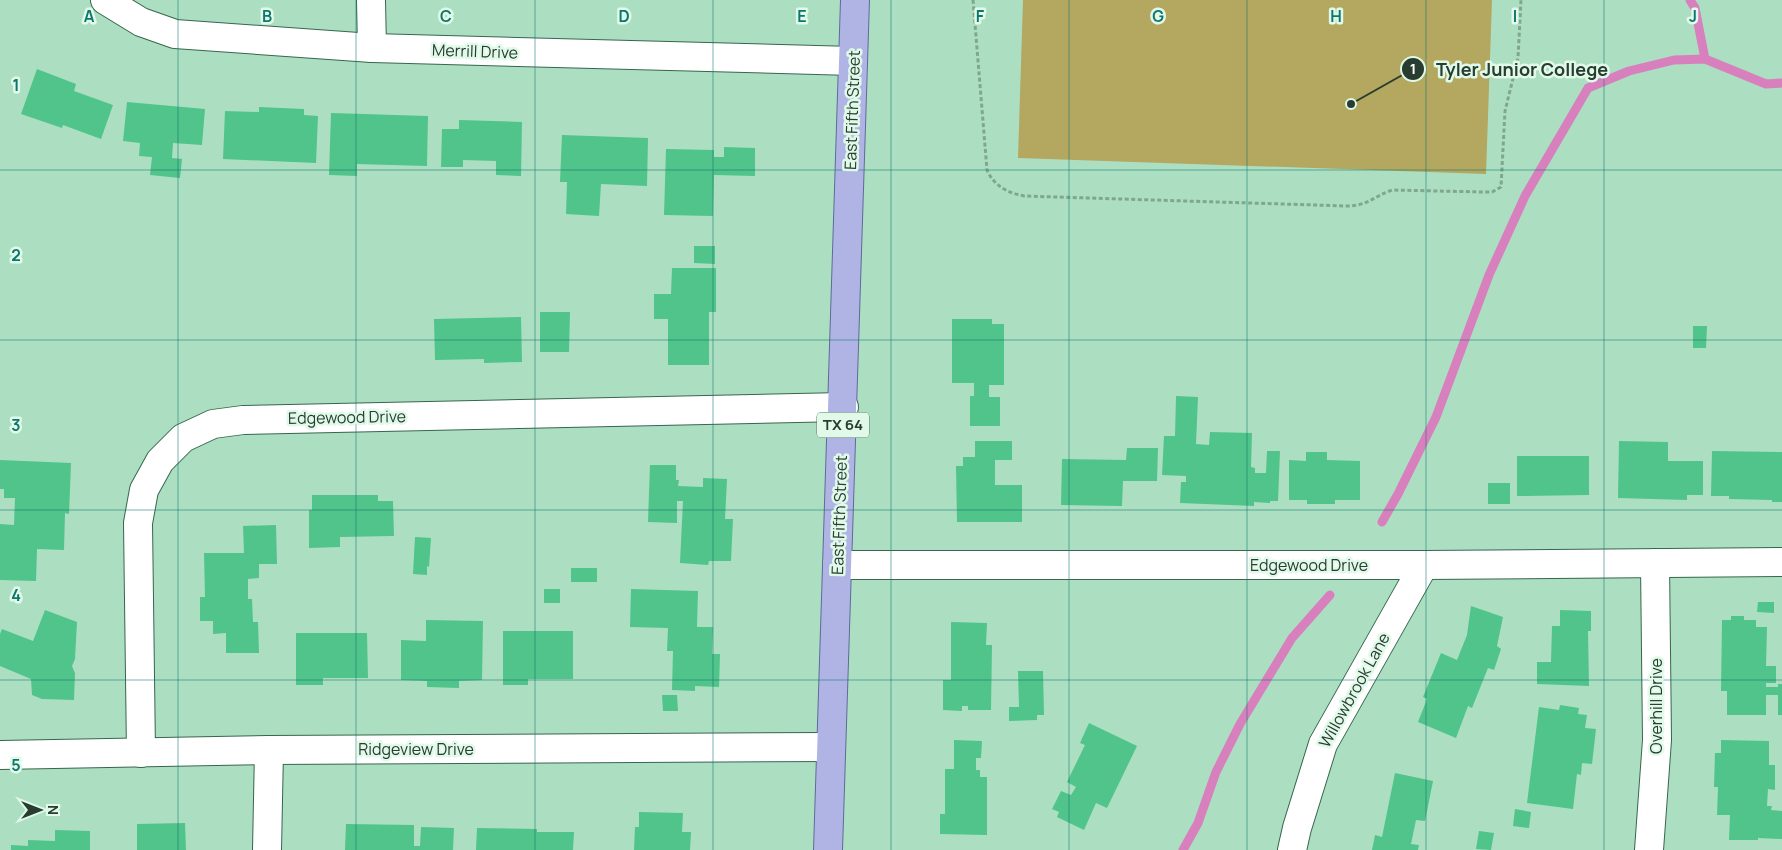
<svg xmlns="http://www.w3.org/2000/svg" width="1782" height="850" font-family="Manrope,sans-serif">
	<rect width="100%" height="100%" fill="#acdfc1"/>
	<polygon fill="#b4a760" points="1023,0 1492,0 1486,174 1018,158"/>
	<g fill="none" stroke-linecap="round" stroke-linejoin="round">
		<g stroke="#d87fbe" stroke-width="9">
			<polyline points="1690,0 1695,8 1705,59"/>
			<polyline points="1382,522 1398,494 1436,417 1489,275 1525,196 1588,88 1629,71 1674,60 1705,59 1766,84 1782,83"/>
			<polyline points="1183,850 1198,823 1216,772 1240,724 1292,638 1330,595"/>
		</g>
	</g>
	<g fill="#50c48a">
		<polygon points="37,69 76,84 74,91 113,105 101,139 63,125 62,128 21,114"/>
		<polygon points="127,102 205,109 202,145 173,143 172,158 182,159 180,178 150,175 152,157 139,156 140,143 123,141"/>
		<polygon points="259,107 304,109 304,115 318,116 316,163 223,159 225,111 259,112"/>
		<polygon points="331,113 428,116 427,166 357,164 357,176 329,175"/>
		<polygon points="459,120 522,122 521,176 496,175 496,161 463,160 463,167 441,167 442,129 459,129"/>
		<polygon points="562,135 648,138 647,186 601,184 599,216 566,214 567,182 560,182"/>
		<polygon points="724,147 755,148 755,176 714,175 713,216 664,215 666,149 714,150 714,157 724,157"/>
		<polygon points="694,246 715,246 715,264 694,263"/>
		<polygon points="672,268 716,268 716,312 709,312 709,365 668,365 668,319 654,319 654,294 671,294"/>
		<polygon points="540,312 570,312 569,352 540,352"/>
		<polygon points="521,317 522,362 484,363 484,359 435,360 434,319"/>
		<polygon points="952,319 992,319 992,324 1004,324 1004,385 989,385 989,397 1000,397 1000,426 970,426 970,396 974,396 974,383 952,383"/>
		<polygon points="1693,326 1707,326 1706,348 1693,348"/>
		<polygon points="1176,396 1198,397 1196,444 1209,445 1210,432 1252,433 1251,467 1255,468 1255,473 1266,473 1267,451 1280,451 1278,501 1270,501 1270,503 1254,502 1254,506 1180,503 1181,482 1186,482 1186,476 1162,475 1164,436 1175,436"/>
		<polygon points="975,441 1012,441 1012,460 995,460 995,485 1022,485 1022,522 957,522 956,466 963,466 963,457 975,457"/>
		<polygon points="1619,441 1668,442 1668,461 1703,461 1703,495 1687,495 1687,500 1618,498"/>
		<polygon points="1127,448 1158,448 1157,481 1123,481 1122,506 1061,505 1062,459 1126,460"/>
		<polygon points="1712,451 1782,452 1782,502 1772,502 1772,500 1729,499 1729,496 1711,496"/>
		<polygon points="1306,452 1327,452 1327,460 1360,461 1360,500 1335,500 1335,504 1307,504 1307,500 1289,500 1289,460 1306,461"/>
		<polygon points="1517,456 1589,456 1589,495 1517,496"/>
		<polygon points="0,460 71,463 69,514 65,513 64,550 37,549 36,581 0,580 0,524 14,525 15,498 4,498 4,489 0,489"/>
		<polygon points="650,465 676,465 676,480 679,480 678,486 703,487 703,478 727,479 725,519 733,519 731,561 709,561 708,565 680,563 683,501 677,501 677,523 648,522"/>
		<rect x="1488" y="483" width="22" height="21"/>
		<polygon points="312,495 378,495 378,501 393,501 394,536 340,537 340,547 309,548 309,510 312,510"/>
		<polygon points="276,525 277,564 259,564 259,578 248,579 248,599 252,599 253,622 258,622 259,653 226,653 226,633 213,634 213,621 200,621 200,597 205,597 204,553 244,553 243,526"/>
		<polygon points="415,537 431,538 429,567 427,566 427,575 413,574"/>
		<rect x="571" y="568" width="26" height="14"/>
		<rect x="544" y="589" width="16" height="14"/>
		<polygon points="631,589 698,591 697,627 713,627 712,654 720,654 719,687 695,686 695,691 672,690 673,651 667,651 668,628 630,627"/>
		<polygon points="1758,602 1774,602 1774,613 1757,612"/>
		<polygon points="1471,606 1503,617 1497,646 1501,649 1494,670 1488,668 1472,708 1468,706 1456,738 1418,722 1427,699 1423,697 1441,653 1457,660 1467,635"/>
		<polygon points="45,610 77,622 75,659 72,666 75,673 74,700 42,699 32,695 31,679 0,666 0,634 2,629 33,641"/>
		<polygon points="1560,610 1591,611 1591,631 1588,631 1589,686 1537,684 1537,662 1551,662 1552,626 1560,626"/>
		<polygon points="1731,616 1744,616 1744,620 1756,620 1756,627 1767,627 1766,666 1776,666 1776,683 1766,683 1766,687 1778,687 1778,684 1782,684 1782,715 1778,715 1778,695 1766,695 1766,715 1727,715 1727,691 1721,691 1722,620 1731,620"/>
		<polygon points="426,620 483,621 482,680 459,681 459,688 427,687 427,681 401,680 401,640 426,641"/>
		<polygon points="951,622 987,623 986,645 992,645 991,710 968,710 968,706 962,706 962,711 943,710 943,680 951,680"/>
		<polygon points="503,631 573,631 573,679 528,679 528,685 503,685"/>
		<polygon points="296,633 367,633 368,678 323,678 323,685 296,685"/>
		<polygon points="1018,671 1043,671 1044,715 1037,715 1037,720 1009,721 1009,707 1019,707"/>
		<polygon points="662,695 677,695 678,711 663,711"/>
		<polygon points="1560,705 1579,708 1578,714 1587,715 1585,728 1596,729 1592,764 1582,763 1581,775 1577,774 1573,809 1527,803 1539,707 1559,710"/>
		<polygon points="1089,723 1137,746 1107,808 1096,803 1084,830 1057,817 1059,812 1052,809 1061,791 1071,795 1076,787 1067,782 1085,745 1080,743"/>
		<polygon points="954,740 982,741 981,758 976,758 976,770 980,770 980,777 987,777 987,835 940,834 940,814 945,814 945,769 954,769"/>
		<polygon points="1721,740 1769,741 1769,765 1775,765 1775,790 1768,789 1767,806 1772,806 1771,810 1782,811 1782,839 1758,838 1758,840 1729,840 1730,815 1717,815 1718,787 1714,787 1715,753 1721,753"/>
		<polygon points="1395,773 1433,781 1425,821 1416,820 1411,844 1419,845 1418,850 1372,850 1375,835 1382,837"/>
		<polygon points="1515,809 1531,812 1529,828 1513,826"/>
		<polygon points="639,812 683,813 682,832 691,832 690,850 634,850 635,827 639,827"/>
		<polygon points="185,823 186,850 137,850 137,824"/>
		<polygon points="346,824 414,825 414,846 420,846 421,827 454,828 453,850 345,850"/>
		<polygon points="477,828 537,829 537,832 574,832 573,850 476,850"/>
		<polygon points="55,830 90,831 90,850 11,850 11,845 28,846 28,840 55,841"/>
		<polygon points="1479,831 1494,833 1491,850 1476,849"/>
	</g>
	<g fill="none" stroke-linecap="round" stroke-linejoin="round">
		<defs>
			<g id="minor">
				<polyline points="105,0 141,22 175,34 372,48 853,61"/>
				<polyline points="371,0 372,48"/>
				<polyline points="837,565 1424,565 1782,562"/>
				<polyline points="141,753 138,523 144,490 160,461 183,438 213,424 243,420 844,407"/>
				<polyline points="0,755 269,750 831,747"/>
				<polyline points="267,850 269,750"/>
				<polyline points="1292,850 1297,828 1323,744 1424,565"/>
				<polyline points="1649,850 1657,740 1655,563"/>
			</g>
			<polyline id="major" points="828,850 855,0"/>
		</defs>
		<use href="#minor" stroke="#37664d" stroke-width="30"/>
		<use href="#major" stroke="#5e6a9a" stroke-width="30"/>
		<path stroke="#7fa78f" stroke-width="3" stroke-dasharray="4 2.5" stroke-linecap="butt" d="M973 0 987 170C994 186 1008 193 1024 196L1347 206C1367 206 1375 196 1392 190L1484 192H1492L1501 187 1505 111 1518 58 1521 0"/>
		<use href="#minor" stroke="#fff" stroke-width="28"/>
		<use href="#major" stroke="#b0b4e5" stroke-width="28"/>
	</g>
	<path fill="none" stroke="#0f766e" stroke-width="1" stroke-opacity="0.55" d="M178 0V850M356 0V850M535 0V850M713 0V850M891 0V850M1069 0V850M1247 0V850M1426 0V850M1604 0V850M0 170H1782M0 340H1782M0 510H1782M0 680H1782"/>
	<g text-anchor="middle" stroke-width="5" stroke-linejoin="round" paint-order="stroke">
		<rect fill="#e0f9e9" stroke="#5f7568" stroke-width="1" x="817" y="412.5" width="52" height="25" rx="4"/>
		<g font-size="15" font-weight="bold" fill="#283c30">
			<text x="843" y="430">TX 64</text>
		</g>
		<g font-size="16" fill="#283c30" stroke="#e0f9e9">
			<text transform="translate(475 51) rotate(2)" y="6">Merrill Drive</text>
			<text transform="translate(852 110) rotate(-88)" y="6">East Fifth Street</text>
			<text transform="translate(347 417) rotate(-1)" y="6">Edgewood Drive</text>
			<text transform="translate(839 515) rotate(-88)" y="6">East Fifth Street</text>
			<text x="1309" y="571">Edgewood Drive</text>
			<text transform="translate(1354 690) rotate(-61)" y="6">Willowbrook Lane</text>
			<text transform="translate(1656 706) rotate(-90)" y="6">Overhill Drive</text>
			<text x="416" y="755">Ridgeview Drive</text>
		</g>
	</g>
	<g font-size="16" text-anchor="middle" font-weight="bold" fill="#0f766e" stroke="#e0f9e9" stroke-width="5" stroke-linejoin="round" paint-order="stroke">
		<text x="89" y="22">A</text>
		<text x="267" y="22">B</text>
		<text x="446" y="22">C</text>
		<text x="624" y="22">D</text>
		<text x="802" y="22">E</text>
		<text x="980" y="22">F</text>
		<text x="1158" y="22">G</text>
		<text x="1336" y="22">H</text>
		<text x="1515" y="22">I</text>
		<text x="1693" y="22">J</text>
		<text x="16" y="91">1</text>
		<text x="16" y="261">2</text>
		<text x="16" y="431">3</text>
		<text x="16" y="601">4</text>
		<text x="16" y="771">5</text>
	</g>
	<path fill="none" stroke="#283c30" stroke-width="2" d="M1351 104L1413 69"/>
	<g fill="#283c30" stroke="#e0f9e9" stroke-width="2">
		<circle cx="1351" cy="104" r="5"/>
		<circle cx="1413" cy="69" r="12"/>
	</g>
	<g font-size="15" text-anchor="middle" font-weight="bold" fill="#fff">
		<text x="1413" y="74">1</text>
	</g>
	<g font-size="18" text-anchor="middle" font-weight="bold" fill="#283c30" stroke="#e0f9e9" stroke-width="5" stroke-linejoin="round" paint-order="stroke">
		<text x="1522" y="76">Tyler Junior College</text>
	</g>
	<g transform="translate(40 810) rotate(90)" stroke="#e0f9e9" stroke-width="4" paint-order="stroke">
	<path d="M0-4L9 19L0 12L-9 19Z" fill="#283c30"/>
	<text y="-8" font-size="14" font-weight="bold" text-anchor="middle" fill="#283c30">N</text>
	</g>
</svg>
